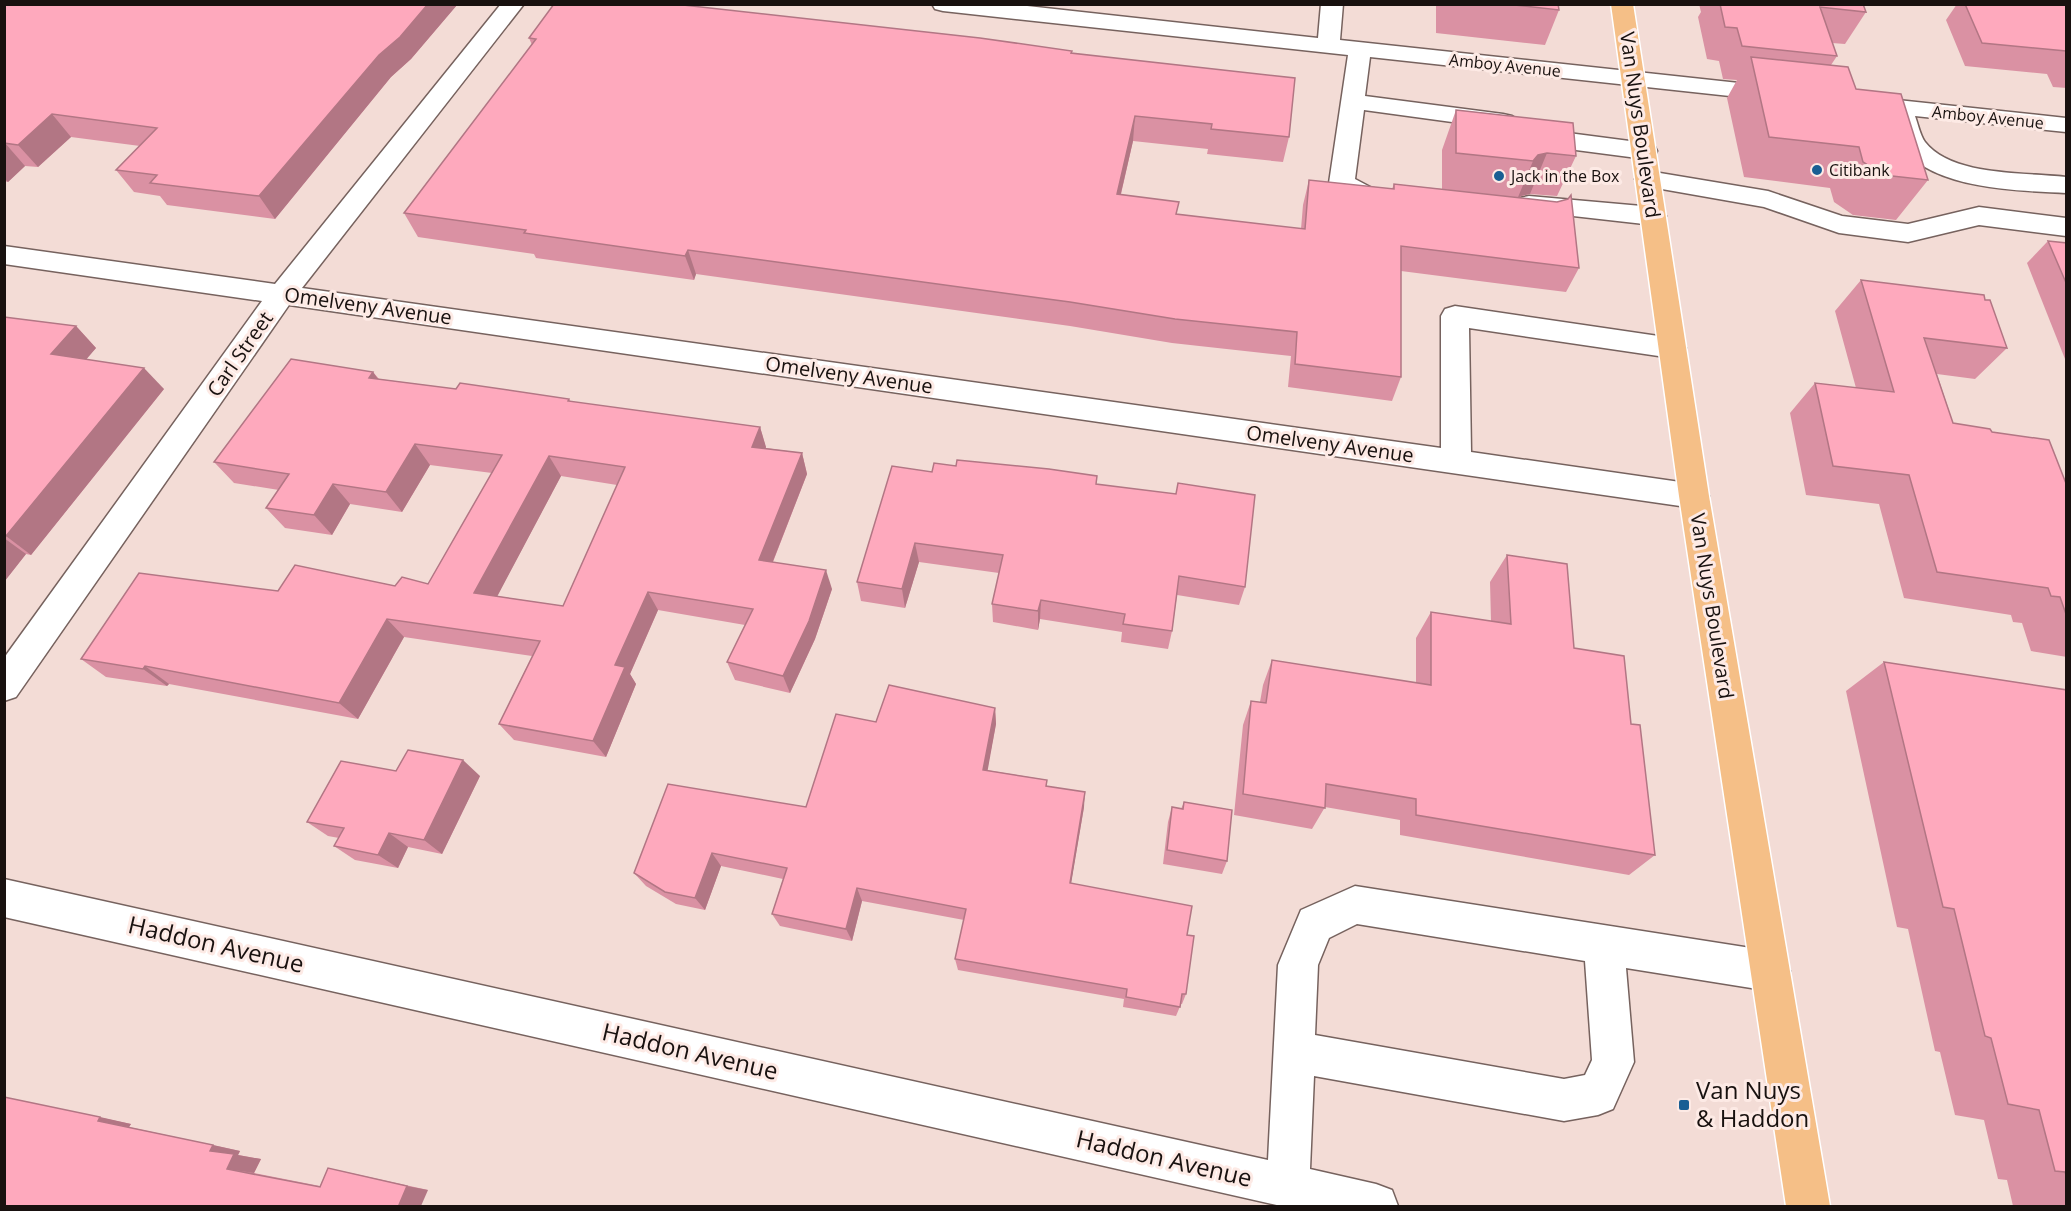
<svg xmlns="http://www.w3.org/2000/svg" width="2071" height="1211" font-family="'Open Sans',sans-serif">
	<rect width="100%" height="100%" fill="#f3dcd6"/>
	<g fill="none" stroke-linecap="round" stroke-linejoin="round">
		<defs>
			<g id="minor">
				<polygon points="501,4 524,4 302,288 1441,448 1441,316 1445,309 1455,306 1672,338 1682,341 1686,348 1682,355 1672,358 1469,328 1471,452 1694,484 1705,487 1709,496 1705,505 1694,508 289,305 16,697 4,701 4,658 262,301 4,264 4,246 275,284"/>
				<path d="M932 4H1009L1318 38 1321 4H1343L1340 40 1776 87 1784 89 1788 94 1784 99 1776 101 1370 57 1365 96 1503 114 1512 116 1530 128 1645 143 1654 145 1657 151 1654 157 1645 159 1523 143 1514 140 1496 128 1364 110 1355 179 1372 188 1395 192 1399 198 1395 204C1375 209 1341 201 1329 183L1348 55 943 11 935 9Z"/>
				<path d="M1860 96 2066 118V132L1915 116C1918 124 1920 135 1925 142 1952 177 2027 172 2066 177V193C2022 191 1937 189 1907 152 1898 141 1894 127 1890 114L1852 108 1848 103 1852 98Z"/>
				<polygon points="1648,171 1768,191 1842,216 1908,224 1979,207 2066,218 2066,236 1979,225 1908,242 1839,233 1764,207 1639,185 1635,179 1639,173"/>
				<polygon points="1529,196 1653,207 1662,210 1666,216 1662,222 1653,225 1520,210 1516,204 1520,198"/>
				<path d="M4 879 1268 1160 1278 965 1301 910 1355 886 1770 951 1784 957 1790 971 1784 985 1770 991 1626 968 1634 1062 1613 1109 1598 1115 1564 1121 1314 1076 1310 1169 1376 1184 1392 1190 1398 1206H1281L4 917ZM1357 924 1585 961 1592 1060 1585 1075 1564 1079 1315 1035 1318 965 1329 938Z"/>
			</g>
			<polygon id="major" points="1611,4 1633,4 1709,496 1830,1206 1786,1206 1679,496"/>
		</defs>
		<use href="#minor" stroke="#76625e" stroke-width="3"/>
		<use href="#major" stroke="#fff" stroke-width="3"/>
		<use href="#minor" fill="#fff" fill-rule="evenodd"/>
		<use href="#major" fill="#f5bf87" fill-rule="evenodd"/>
	</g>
	<g fill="#da91a3" fill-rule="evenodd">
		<polygon points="4,4 457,4 457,5 411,59 391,77 275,219 167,205 160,196 134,192 116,170 140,146 71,137 38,167 25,166 8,182 4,181"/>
		<polygon points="1436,4 1558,4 1559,10 1545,45 1436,33"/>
		<polygon points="1699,4 1863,4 1866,12 1845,44 1832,43 1837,56 1831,65 1856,89 1928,180 1896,220 1853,215 1834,202 1830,188 1744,177 1727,98 1737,80 1723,79 1719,61 1707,59 1698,17 1701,12"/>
		<polygon points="1957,4 2067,4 2067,88 2053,87 2047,74 1965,66 1946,20"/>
		<polygon points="529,38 1072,53 1289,137 1283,162 1207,154 1208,149 1133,141 1121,194 1177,214 1301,229 1303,205 1309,180 1392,189 1394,184 1442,189 1442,150 1456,110 1576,156 1557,196 1530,194 1521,196 1519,198 1579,268 1566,292 1401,271 1401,377 1392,401 1288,387 1291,356 1172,343 1070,326 696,274 694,280 536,258 534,254 418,237 404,213 532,45"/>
		<polygon points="2048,241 2067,243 2067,364 2027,263"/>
		<polygon points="1861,280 1985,300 2007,348 1975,379 1937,374 1953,423 1992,432 2067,486 2067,657 2031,651 2022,623 2013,622 2011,615 1904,598 1879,504 1806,495 1790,413 1815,383 1856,388 1835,311"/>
		<polygon points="4,317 76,326 96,348 86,359 164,389 31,555 26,554 4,582"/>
		<path d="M373 372 379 379 456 389 569 399 571 402 760 427 766 448 802 453 807 474 773 562 832 589 815 639 790 693 735 680 727 662 745 625 658 610 630 674 636 684 606 757 514 740 499 724 532 656 404 637 358 719 169 684 167 686 106 677 81 659 278 591 428 584 492 473 430 465 402 512 350 504 332 535 285 528 266 508 279 490 234 483 214 462ZM561 476 617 485 563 606 497 596Z"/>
		<polygon points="956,466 1097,476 1096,484 1245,587 1239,605 1177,595 1172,631 1168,649 1121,642 1122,632 1040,619 1038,630 993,622 992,604 999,573 919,562 905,608 861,601 857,582 932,472"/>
		<polygon points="1507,555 1574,648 1631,724 1655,855 1629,875 1400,835 1400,820 1325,807 1312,829 1234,815 1243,725 1251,701 1260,702 1263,685 1272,660 1416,683 1416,638 1431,612 1491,621 1490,582"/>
		<polygon points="1884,662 2067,690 2067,1206 2013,1206 2007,1180 1998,1179 1984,1120 1955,1115 1940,1052 1935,1051 1908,929 1897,927 1846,691"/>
		<polygon points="995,708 996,724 987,770 1047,780 1047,786 1084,807 1071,883 1187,935 1186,994 1182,1004 1181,1004 1176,1016 1123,1007 1124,999 958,970 955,959 964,920 862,901 852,941 780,926 772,914 783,879 721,866 705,910 676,904 646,886 634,873 806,807 876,722"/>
		<polygon points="396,771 480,776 442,854 408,847 398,868 355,860 334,846 339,838 328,836 307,822"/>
		<polygon points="1184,802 1227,861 1222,874 1163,864 1168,822 1172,807 1181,809"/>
		<polygon points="4,1097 131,1124 129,1127 240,1151 238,1155 261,1159 254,1173 320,1186 328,1168 428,1190 4,1206"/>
	</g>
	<g fill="#b27684">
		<polygon points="428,4 457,4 457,5 411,59 391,77 275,219 259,196 379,55"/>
		<polygon points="52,114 71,137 38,167 18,145"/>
		<polygon points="1135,116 1133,141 1115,219 1117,194"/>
		<polygon points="5,143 25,166 8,182 4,178"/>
		<polygon points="1547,153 1530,194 1521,196 1516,202 1533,161 1538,155"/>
		<polygon points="688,250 696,274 694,280 685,256"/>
		<polygon points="76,326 96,348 73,375 51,354"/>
		<polygon points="144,368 164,389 31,555 6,536"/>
		<polygon points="373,372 388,393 369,378"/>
		<polygon points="760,427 766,447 759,467 752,447"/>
		<polygon points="415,444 430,465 402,512 386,492"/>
		<polygon points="802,453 807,474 766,579 759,560"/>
		<polygon points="549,456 561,476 489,612 474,593"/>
		<polygon points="333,484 350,504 332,535 314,515"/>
		<polygon points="4,538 26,554 4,582"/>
		<polygon points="915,543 919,562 905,608 902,589"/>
		<polygon points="826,570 832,589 815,639 790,693 783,676"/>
		<polygon points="648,592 658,610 630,674 636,684 606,757 593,741 615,665"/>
		<polygon points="1041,600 1040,619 1038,630 1038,611"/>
		<polygon points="387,619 404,637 358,719 339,703"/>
		<polygon points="145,666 169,684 167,686 143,669"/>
		<polygon points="995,708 996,724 985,785 983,770"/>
		<polygon points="463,760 480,776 442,854 424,840"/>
		<polygon points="1085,792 1084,807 1069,896 1070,883"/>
		<polygon points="389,833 408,847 398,868 378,855"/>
		<polygon points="712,853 721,866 705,910 695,898"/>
		<polygon points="857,888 862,901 852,941 846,929"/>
		<polygon points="100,1117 131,1124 129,1127 98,1121"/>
		<polygon points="213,1145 240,1151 238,1155 261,1159 254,1173 227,1169 210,1151"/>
		<polygon points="407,1186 428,1190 421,1206 405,1206 399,1205"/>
	</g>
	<g fill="#fea9bd" stroke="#b27684" stroke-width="1.5" fill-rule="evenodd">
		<polygon points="4,4 428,4 400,37 379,55 259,196 150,183 157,175 116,170 157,128 52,114 18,145 4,143"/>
		<polygon points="554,4 674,4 980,38 1072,51 1071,53 1295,78 1289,137 1211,129 1212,124 1135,116 1117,194 1179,202 1176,214 1305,229 1309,180 1394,189 1394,184 1557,202 1568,199 1571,195 1579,268 1401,246 1401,377 1295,364 1297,332 1175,319 1070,302 688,250 685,256 524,233 526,230 404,213 536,39 529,38"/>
		<polygon points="1505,4 1558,4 1559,10"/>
		<polygon points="1720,4 1863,4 1866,12 1820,7 1837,56 1742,46 1737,28 1725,27"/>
		<polygon points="1965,4 2067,4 2067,53 2066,51 1982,43"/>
		<polygon points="1751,57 1848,67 1856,89 1901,94 1928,180 1883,175 1863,162 1859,147 1769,137"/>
		<polygon points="1456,110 1573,123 1576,156 1547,153 1538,155 1533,161 1456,153"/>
		<polygon points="2048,241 2067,243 2067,285"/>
		<polygon points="1861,280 1984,295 1985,300 1990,300 2007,348 1924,338 1953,423 1990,429 1992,432 2049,440 2067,486 2067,617 2060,597 2051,596 2048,588 1937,572 1909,475 1833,466 1815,383 1894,392"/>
		<polygon points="4,317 76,326 51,354 144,368 6,536 4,536"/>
		<path d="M291 359 373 372 369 378 456 389 460 383 569 399 568 401 760 427 752 447 802 453 759 560 826 570 809 621 783 676 727 662 753 609 648 592 615 665 625 667 593 741 499 724 540 641 387 619 339 703 145 666 143 669 81 659 139 573 278 591 295 565 395 586 402 577 428 584 502 455 415 444 386 492 333 484 314 515 266 508 289 474 214 462ZM549 456 625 467 563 606 474 593Z"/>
		<polygon points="957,460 1049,469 1097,476 1096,484 1176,494 1178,483 1255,495 1245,587 1179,576 1172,631 1123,624 1125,614 1041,600 1038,611 992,604 1003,555 915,543 902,589 857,582 892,466 932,472 934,463 956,466"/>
		<polygon points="1507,555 1567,564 1574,648 1624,656 1631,724 1640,725 1655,855 1416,815 1416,799 1326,784 1325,808 1243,794 1251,701 1266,703 1272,660 1431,685 1431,612 1511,624"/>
		<polygon points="1884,662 2067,690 2067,1178 2065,1172 2055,1171 2039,1110 2008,1104 1991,1038 1985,1036 1954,909 1943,907"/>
		<polygon points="889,685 995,708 983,770 1047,780 1046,786 1085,792 1070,883 1192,906 1187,935 1194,936 1186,994 1182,994 1180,1007 1126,997 1127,989 955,959 966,909 857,888 846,929 772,914 787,868 712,853 695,898 665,892 634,873 668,784 806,807 836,714 876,722"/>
		<polygon points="408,750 463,760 424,840 389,833 378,855 334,846 344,828 307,822 341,761 396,771"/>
		<polygon points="1184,802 1232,810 1227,861 1167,850 1172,807 1183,809"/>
		<polygon points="4,1097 100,1117 98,1121 213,1145 210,1151 234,1154 227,1169 320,1187 328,1168 407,1186 399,1205 405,1206 4,1206"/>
	</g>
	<g fill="#195e93" stroke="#fdeae5" stroke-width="2">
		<circle cx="1817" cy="170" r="6"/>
		<circle cx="1499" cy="176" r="6"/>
		<rect x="1678" y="1099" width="12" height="12" rx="3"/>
	</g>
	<g text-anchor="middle" stroke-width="6" stroke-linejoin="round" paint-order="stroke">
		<g font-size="16" fill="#18110f" stroke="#fdeae5">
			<text transform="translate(1505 65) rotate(6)" y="6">Amboy Avenue</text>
			<text transform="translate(1988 117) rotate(6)" y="6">Amboy Avenue</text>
		</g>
		<g font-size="16" fill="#18110f" stroke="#fdeae5" text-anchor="start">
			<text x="1829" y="176">Citibank</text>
			<text x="1511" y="182">Jack in the Box</text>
		</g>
		<g font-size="20" fill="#18110f" stroke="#fdeae5">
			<text transform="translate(1640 125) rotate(82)" y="7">Van Nuys Boulevard</text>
			<text transform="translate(368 306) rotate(8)" y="7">Omelveny Avenue</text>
			<text transform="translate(240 354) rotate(-55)" y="7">Carl Street</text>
			<text transform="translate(849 375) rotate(8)" y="7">Omelveny Avenue</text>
			<text transform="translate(1330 444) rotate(8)" y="7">Omelveny Avenue</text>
			<text transform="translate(1712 606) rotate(81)" y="7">Van Nuys Boulevard</text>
		</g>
		<g font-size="24" fill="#18110f" stroke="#fdeae5">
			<text transform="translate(216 945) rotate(13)" y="8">Haddon Avenue</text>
			<text transform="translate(690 1052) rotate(13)" y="8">Haddon Avenue</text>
			<text transform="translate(1164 1159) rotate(13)" y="8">Haddon Avenue</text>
		</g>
		<g font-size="24" fill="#18110f" stroke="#fdeae5" text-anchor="start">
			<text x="1696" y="1099">Van Nuys<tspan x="1696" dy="28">&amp; Haddon</tspan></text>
		</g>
	</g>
	<rect width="2071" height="1211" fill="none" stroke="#18110f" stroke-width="12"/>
</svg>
